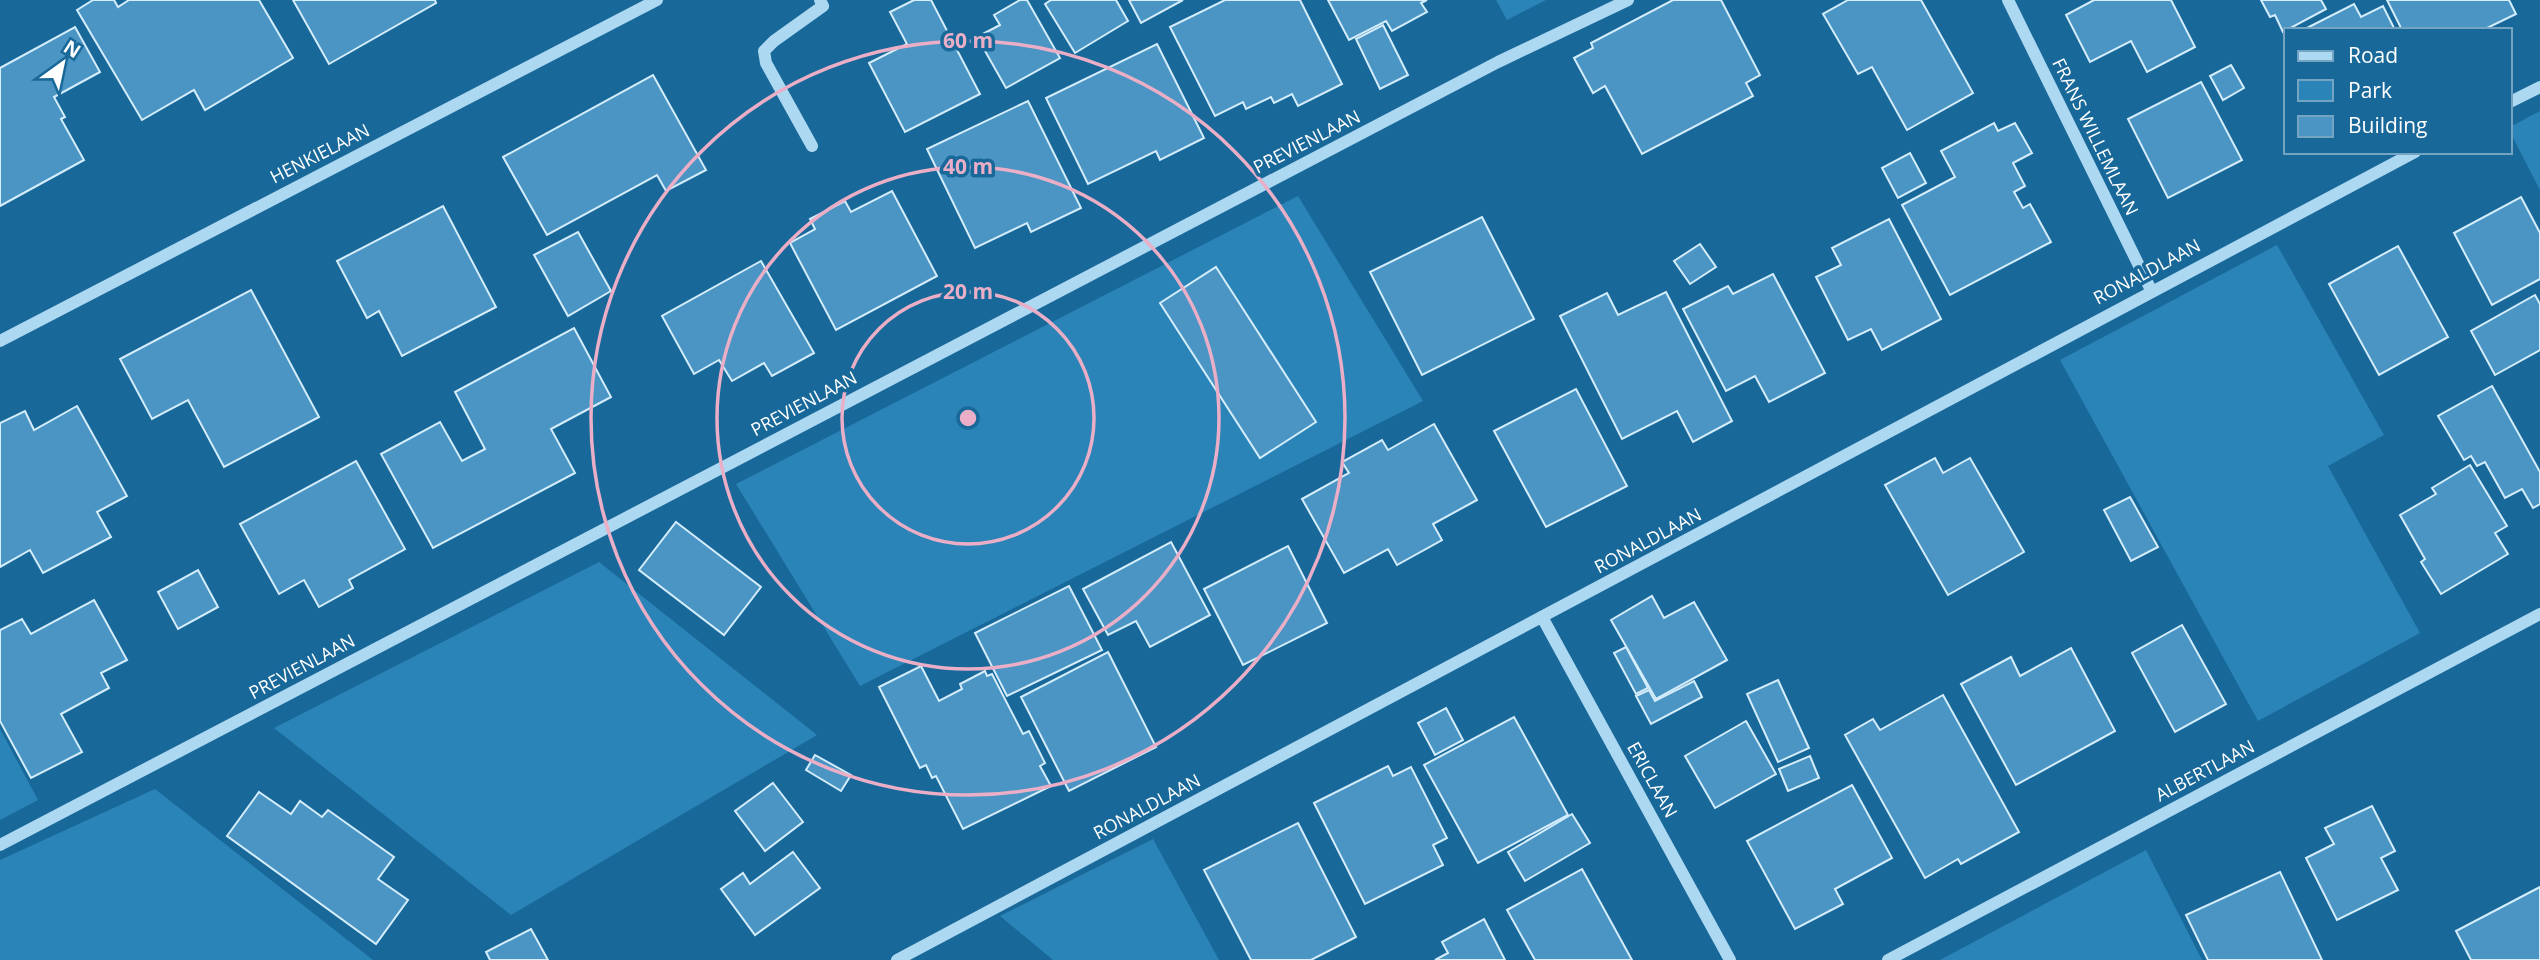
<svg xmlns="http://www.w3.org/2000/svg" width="2540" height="960" font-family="'Open Sans',sans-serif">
	<rect width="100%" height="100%" fill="#18689a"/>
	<g fill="#2b84b7">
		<polygon points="1496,0 1546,0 1507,20"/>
		<polygon points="2540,111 2540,190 2510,132 2510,127"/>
		<polygon points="1298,196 1423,401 860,686 736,484"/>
		<polygon points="2277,245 2384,435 2328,466 2420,633 2258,721 2060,360"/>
		<polygon points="599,562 817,735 511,915 274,728"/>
		<polygon points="0,729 38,800 0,820"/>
		<polygon points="155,789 373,960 0,960 0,860"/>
		<polygon points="1153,839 1219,960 1053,960 1000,916"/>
		<polygon points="2146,850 2202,960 1940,960"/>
	</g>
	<g fill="#4a95c3" stroke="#d4edfc" stroke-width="2">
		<polygon points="93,0 114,0 118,7 129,0 259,0 293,58 205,110 194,90 142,120 77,10"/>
		<polygon points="293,0 435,0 436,3 329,64"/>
		<polygon points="914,0 931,0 980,94 905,132 869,63 907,44 890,12"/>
		<polygon points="1020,0 1027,0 1060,58 1006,88 977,37 1000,25 994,15"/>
		<polygon points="1051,0 1116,0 1128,21 1075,53 1045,4"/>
		<polygon points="1129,0 1183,0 1141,23"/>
		<polygon points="1225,0 1300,0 1342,84 1298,106 1292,94 1274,103 1271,97 1246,109 1243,102 1215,116 1170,27"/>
		<polygon points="1328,0 1427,0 1421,3 1427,12 1392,31 1386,21 1349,40"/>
		<polygon points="1673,0 1721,0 1760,75 1746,83 1753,96 1642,154 1605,86 1593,93 1574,58 1593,48 1591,43"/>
		<polygon points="1848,0 1921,0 1973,93 1907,130 1872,67 1858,74 1823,14"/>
		<polygon points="2094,0 2171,0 2195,47 2147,72 2131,41 2090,62 2066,15"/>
		<polygon points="2261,0 2321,0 2326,9 2283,32 2275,15 2270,17"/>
		<polygon points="2387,0 2509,0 2516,14 2483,30 2402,30"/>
		<polygon points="2354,4 2361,17 2383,6 2395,30 2303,30"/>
		<polygon points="1383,25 1408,75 1380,89 1356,39"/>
		<polygon points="75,27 100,72 54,97 65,117 61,119 84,160 0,206 0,68"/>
		<polygon points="1157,44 1204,138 1160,160 1156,151 1088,184 1046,98"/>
		<polygon points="2231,65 2244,88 2223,100 2210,76"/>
		<polygon points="653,75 706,170 666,191 657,175 547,235 503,157"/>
		<polygon points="2201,82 2242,160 2168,198 2128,119"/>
		<polygon points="1028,101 1081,208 1031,232 1027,223 975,248 927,149"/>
		<polygon points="1994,123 1998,131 2015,123 2032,153 2013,163 2025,186 2014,192 2023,208 2030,204 2051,242 1950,295 1902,205 1955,177 1941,151"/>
		<polygon points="1910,153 1926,183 1898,198 1882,168"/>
		<polygon points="892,191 937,276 836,330 790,243 815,229 810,219 845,201 851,212"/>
		<polygon points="2521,197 2540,233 2540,279 2492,305 2454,233"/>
		<polygon points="443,206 496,307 402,356 379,311 367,318 337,261"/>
		<polygon points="1482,217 1534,319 1422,375 1370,272"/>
		<polygon points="1889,219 1941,319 1882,350 1871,329 1848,340 1816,277 1841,265 1832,248"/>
		<polygon points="578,232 611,291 568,316 534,255"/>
		<polygon points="1700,244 1716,267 1690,284 1674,261"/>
		<polygon points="2398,246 2448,337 2379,375 2329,284"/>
		<polygon points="761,261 814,353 772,376 764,363 732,381 719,360 694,374 662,316"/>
		<polygon points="1216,267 1316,422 1260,458 1160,303"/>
		<polygon points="1773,274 1825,373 1769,402 1755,376 1726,391 1683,309 1728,286 1733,294"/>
		<polygon points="251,290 319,417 224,467 188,400 152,419 120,359"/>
		<polygon points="1666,292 1732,421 1693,442 1677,411 1622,439 1560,316 1607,293 1618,315"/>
		<polygon points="2535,295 2540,304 2540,350 2495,375 2471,331"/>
		<polygon points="574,328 611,397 551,429 575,473 433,548 381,454 440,422 462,461 485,449 455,392"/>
		<polygon points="2492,386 2540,472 2540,504 2533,508 2522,489 2505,498 2485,462 2477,466 2471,456 2464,460 2438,416"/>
		<polygon points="1576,389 1627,486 1546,527 1494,431"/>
		<polygon points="77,406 127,496 97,512 111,537 43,573 30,550 0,567 0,423 25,411 34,430"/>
		<polygon points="1434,424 1477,500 1433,524 1442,540 1397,565 1388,549 1344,573 1302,499 1349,473 1342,462 1382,440 1388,450"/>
		<polygon points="1935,458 1943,473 1970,458 2024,552 1948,595 1885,485"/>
		<polygon points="356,461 405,549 349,580 353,588 319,607 304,580 279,594 240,524"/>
		<polygon points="2470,465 2507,526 2495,533 2508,554 2441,594 2421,562 2425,559 2400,515 2436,494 2432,488"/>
		<polygon points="2130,497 2158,547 2131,561 2104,510"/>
		<polygon points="676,522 761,587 724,635 639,570"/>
		<polygon points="1171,542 1210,615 1150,647 1136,621 1108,635 1083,589"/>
		<polygon points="1288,546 1327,623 1243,665 1204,589"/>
		<polygon points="198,570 218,607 178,629 158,592"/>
		<polygon points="1069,586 1102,650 1007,696 975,633"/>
		<polygon points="1652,596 1664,618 1694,602 1727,660 1656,699 1611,620"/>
		<polygon points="94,600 127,660 101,673 109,688 61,714 82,752 31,778 0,721 0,630 22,619 31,634"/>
		<polygon points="2182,625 2226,704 2175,732 2132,653"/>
		<polygon points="1626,647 1648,688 1636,694 1614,653"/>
		<polygon points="2071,648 2115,731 2016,785 1961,684 2011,657 2020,676"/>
		<polygon points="1108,652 1156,747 1069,791 1021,697"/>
		<polygon points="921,666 939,701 962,689 960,684 985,671 987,676 992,674 1023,734 1029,731 1045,763 1040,766 1051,786 963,829 936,776 932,778 926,765 920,768 879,687"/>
		<polygon points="1778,680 1809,748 1778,762 1747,694"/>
		<polygon points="1694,681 1702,697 1651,724 1636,696 1649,690 1655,701"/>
		<polygon points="1943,695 2019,832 1961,864 1958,859 1925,878 1845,735 1873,719 1880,730"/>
		<polygon points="1446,708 1463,740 1435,755 1418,723"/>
		<polygon points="1514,717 1568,815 1478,863 1424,765"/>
		<polygon points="1746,721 1776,774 1715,808 1685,756"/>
		<polygon points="815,755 851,775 841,791 806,770"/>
		<polygon points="1810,756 1819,778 1788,791 1779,769"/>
		<polygon points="1388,766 1393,776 1411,767 1447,838 1433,845 1443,865 1365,904 1314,803"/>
		<polygon points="773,783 803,822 765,851 735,811"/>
		<polygon points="1852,785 1892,858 1835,889 1843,904 1795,929 1747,841"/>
		<polygon points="259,792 291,814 300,801 322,817 328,810 394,857 378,879 408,900 376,944 227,836"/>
		<polygon points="2372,806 2395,851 2381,858 2398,890 2337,920 2306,858 2334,844 2325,828"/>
		<polygon points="1572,814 1590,843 1525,881 1508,852"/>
		<polygon points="1298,823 1356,937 1311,960 1251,960 1204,870"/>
		<polygon points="793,852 820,888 755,935 721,889 743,873 750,884"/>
		<polygon points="1582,869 1632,960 1535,960 1507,910"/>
		<polygon points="2280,872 2322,960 2208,960 2186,915"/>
		<polygon points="2540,887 2540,960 2471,960 2456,931"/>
		<polygon points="1484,919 1505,960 1435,960 1448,953 1442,942"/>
		<polygon points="531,929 548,960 490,960 486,952"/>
	</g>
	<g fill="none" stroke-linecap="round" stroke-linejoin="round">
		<g stroke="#add8f1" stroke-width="12">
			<polyline points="2008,0 2151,290"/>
			<polyline points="2510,102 2540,87"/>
			<polyline points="812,146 766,63 764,51 774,41 823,6 820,0"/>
			<polyline points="0,341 657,0"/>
			<polyline points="1542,617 1730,960"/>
			<polyline points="0,845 1498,62 1628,0"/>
			<polyline points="897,960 2415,152"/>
			<polyline points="1888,960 2540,614"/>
		</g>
	</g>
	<g fill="none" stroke="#eaaec6" stroke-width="3.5">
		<circle cx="968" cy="418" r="126"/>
		<circle cx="968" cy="418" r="251"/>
		<circle cx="968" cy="418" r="377"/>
	</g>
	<g text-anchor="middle" stroke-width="7" stroke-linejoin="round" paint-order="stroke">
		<g font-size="18" fill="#fff" stroke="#18689a">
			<text transform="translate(2095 137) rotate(64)" y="6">FRANS WILLEMLAAN</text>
			<text transform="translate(1307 142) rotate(-27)" y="6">PREVIENLAAN</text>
			<text transform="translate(320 154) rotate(-27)" y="6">HENKIELAAN</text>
			<text transform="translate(2147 272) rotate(-28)" y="6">RONALDLAAN</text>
			<text transform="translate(804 404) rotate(-28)" y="6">PREVIENLAAN</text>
			<text transform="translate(1648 541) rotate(-28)" y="6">RONALDLAAN</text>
			<text transform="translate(302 667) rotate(-28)" y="6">PREVIENLAAN</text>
			<text transform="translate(2205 771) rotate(-28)" y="6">ALBERTLAAN</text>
			<text transform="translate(1652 780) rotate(61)" y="6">ERICLAAN</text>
			<text transform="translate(1147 807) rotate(-28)" y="6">RONALDLAAN</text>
		</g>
	</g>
	<circle cx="968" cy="418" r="10" fill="#eaaec6" stroke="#18689a" stroke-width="3.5"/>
	<g font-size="21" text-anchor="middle" font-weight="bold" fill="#eaaec6" stroke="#18689a" stroke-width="7" stroke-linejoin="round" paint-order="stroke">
		<text x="968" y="48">60 m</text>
		<text x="968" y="174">40 m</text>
		<text x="968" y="299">20 m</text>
	</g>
	<rect x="2284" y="28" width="228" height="126" fill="#18689a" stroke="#74a4c2" stroke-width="2"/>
	<rect x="2298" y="51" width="35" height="10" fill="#add8f1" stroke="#74a4c2" stroke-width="2"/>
	<text x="2348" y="63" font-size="21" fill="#ffffff">Road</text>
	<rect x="2298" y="80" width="35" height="21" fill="#2b84b7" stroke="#74a4c2" stroke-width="2"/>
	<text x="2348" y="98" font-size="21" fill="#ffffff">Park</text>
	<rect x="2298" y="116" width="35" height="21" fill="#4a95c3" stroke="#74a4c2" stroke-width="2"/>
	<text x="2348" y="133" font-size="21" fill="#ffffff">Building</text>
	<g transform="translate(63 63) rotate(33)" stroke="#18689a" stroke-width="5" paint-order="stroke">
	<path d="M0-5L12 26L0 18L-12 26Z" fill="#ffffff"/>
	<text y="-10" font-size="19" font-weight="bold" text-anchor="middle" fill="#ffffff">N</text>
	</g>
</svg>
